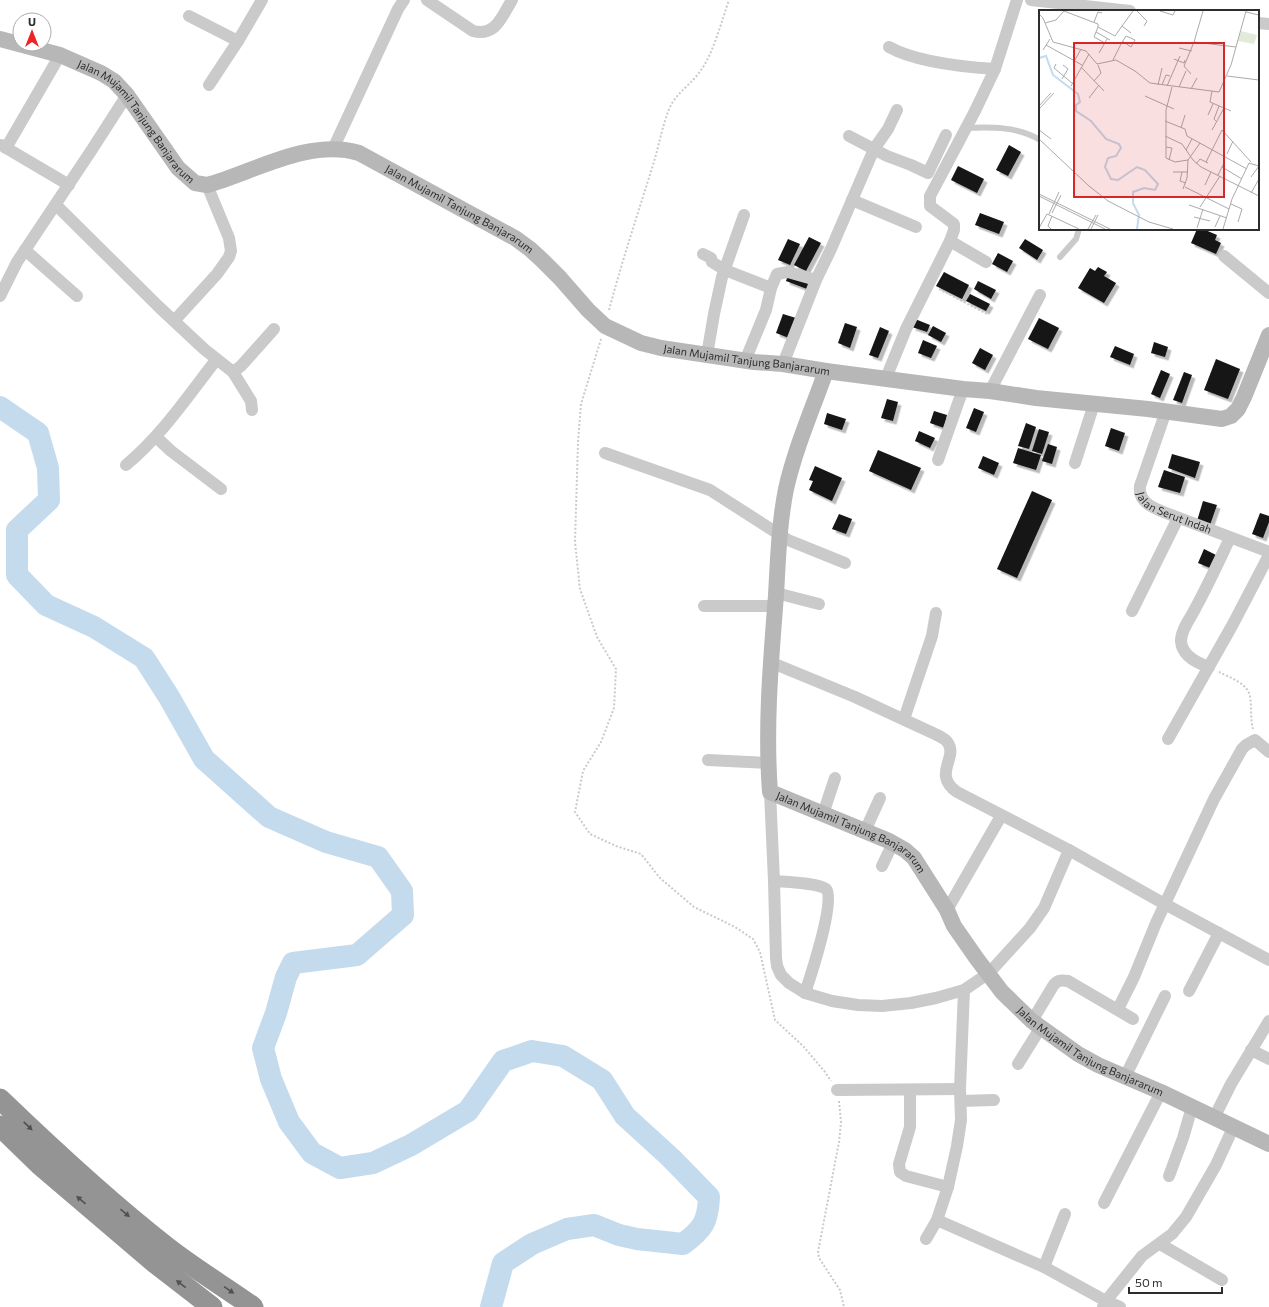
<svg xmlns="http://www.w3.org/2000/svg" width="1269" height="1307" font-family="Commissioner,sans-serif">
	<defs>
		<filter id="shadow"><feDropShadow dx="3.5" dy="3.5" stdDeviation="0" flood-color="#0004"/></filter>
	</defs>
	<rect width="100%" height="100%" fill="#fff"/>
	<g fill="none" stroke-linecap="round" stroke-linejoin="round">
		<path stroke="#c4daed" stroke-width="22" d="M0 407 38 433 48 468 49 500 17 530V575L46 605 94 627 144 658 169 697 204 759 269 817 326 842 378 857 402 891 403 915 357 955 293 963 286 977 276 1013 263 1048 271 1079 289 1122 312 1153 340 1168 373 1163 411 1145 468 1111 503 1061 532 1051 563 1056 602 1080 625 1116 671 1158 709 1197C708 1222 703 1229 683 1244L637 1239 619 1235 594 1225 567 1229 532 1244 503 1263 491 1307"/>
	</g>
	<g fill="#141414" filter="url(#shadow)">
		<polygon points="1009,145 1021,152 1008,176 996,170"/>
		<polygon points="958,166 984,179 977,193 951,180"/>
		<polygon points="980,213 1004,222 999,234 975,225"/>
		<polygon points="1197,229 1203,229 1217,235 1215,240 1221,243 1216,254 1191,243"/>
		<polygon points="809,237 821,243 806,271 794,265"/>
		<polygon points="788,239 800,244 790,265 778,260"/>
		<polygon points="1025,239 1043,250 1037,260 1019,248"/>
		<polygon points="998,253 1013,261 1007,272 992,264"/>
		<polygon points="1098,267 1107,272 1104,276 1116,283 1104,303 1078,288 1090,268 1095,271"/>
		<polygon points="944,272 969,285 962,299 936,286"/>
		<polygon points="788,275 810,282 807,289 786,281"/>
		<polygon points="978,281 996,290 991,299 974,289"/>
		<polygon points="970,294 990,304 986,311 966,301"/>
		<polygon points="783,314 796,318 789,338 776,333"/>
		<polygon points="1039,318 1059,328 1048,349 1028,339"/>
		<polygon points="915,319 930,325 927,332 912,327"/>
		<polygon points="845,323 857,327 850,348 838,343"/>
		<polygon points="933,326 946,333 941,342 928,335"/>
		<polygon points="880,327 889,331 878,358 869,355"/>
		<polygon points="923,340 937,346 931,358 918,353"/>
		<polygon points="1154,342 1168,347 1165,357 1151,353"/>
		<polygon points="1115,346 1134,354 1130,365 1110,357"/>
		<polygon points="980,348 993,355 985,370 972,363"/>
		<polygon points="1216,359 1240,369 1228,399 1204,390"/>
		<polygon points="1161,370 1170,374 1160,398 1151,394"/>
		<polygon points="1184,372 1192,375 1182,403 1173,400"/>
		<polygon points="887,399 898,402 893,421 881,418"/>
		<polygon points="974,408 984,412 976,432 966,428"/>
		<polygon points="934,411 947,415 944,428 930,423"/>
		<polygon points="827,413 846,419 842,430 824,424"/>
		<polygon points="1026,423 1036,427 1029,449 1018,446"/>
		<polygon points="1111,428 1125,433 1119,451 1105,446"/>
		<polygon points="1039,429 1049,432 1042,454 1032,451"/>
		<polygon points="919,431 935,438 930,448 915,441"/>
		<polygon points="1048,444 1057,447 1052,464 1042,461"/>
		<polygon points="1018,448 1041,455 1036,470 1013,463"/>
		<polygon points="878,450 921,468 911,490 869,471"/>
		<polygon points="1172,454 1200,462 1195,478 1168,468"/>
		<polygon points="983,456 999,463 994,475 978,468"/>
		<polygon points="815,466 842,478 832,501 809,490 813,481 809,480"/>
		<polygon points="1164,470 1185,477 1180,493 1158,487"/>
		<polygon points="1032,491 1052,500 1017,578 997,569"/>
		<polygon points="1203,501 1217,505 1210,525 1197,521"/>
		<polygon points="1260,513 1269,516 1269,522 1263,538 1252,534"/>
		<polygon points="839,514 852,519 846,534 832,529"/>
		<polygon points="1204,549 1216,555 1210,568 1198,563"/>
	</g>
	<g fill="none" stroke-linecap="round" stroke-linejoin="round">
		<g stroke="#cacaca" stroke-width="2" stroke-dasharray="2 2" stroke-linecap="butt">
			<polyline points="939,289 987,314"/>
			<path d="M609 310C622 261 638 213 653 165 659 146 662 126 670 107 677 92 692 84 701 70 713 54 722 20 729 0"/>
			<polyline points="601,339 581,404 578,442 575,542 580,589 597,637 616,669 614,708 601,742 583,771 575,812 590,834 616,846 641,854 660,878 694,907 735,927 753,939 760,952 775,1020 803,1046 825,1072 831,1081"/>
			<path d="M1219 672C1229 677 1249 684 1250 697 1252 708 1250 718 1253 729"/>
			<polyline points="839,1101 841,1122 839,1142 818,1252 819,1258 840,1290 844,1307"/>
		</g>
		<g stroke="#cacaca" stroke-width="6">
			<path d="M965 128C990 127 1017 126 1040 140"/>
			<polyline points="1060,257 1076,239 1079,229"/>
		</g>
		<g stroke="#cacaca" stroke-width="12">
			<path d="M427 0 473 31C496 37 502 16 512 0"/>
			<polyline points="1031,0 1130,11"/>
			<polyline points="189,16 238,41"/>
			<polyline points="1258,23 1269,24"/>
			<path d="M889 47C916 62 964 67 995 69"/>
			<polyline points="209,85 238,41 262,0"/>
			<polyline points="849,136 887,156 911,165 928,173 946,135"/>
			<polyline points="1,145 69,185"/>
			<polyline points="6,148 60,55"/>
			<polyline points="333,149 398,9 404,0"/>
			<polyline points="852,200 916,227"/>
			<polyline points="56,205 159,307 204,349 233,372 251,401 252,410"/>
			<polyline points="950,241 986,262"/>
			<polyline points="25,250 77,296"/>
			<polyline points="703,254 711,258 712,262 725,270 771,288"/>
			<polyline points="1224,256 1269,293"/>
			<polyline points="0,296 17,262 91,151 127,95"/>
			<polyline points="174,321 217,274 229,257 231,251 229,238 207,185"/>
			<polyline points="707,355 714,314 722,277 744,215"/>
			<polyline points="745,361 766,310 771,288 777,274 788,272 816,280"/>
			<polyline points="783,364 816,280 831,249 874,149 888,129 897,110"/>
			<polyline points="233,372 241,366 274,329"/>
			<polyline points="886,378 906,329 950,241 954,230 954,224 930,206 930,196 975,111 995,69 1017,0"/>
			<polyline points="990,391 1040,295"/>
			<path id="s1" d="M1166 411 1140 486C1138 502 1153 508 1166 513L1269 552"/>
			<polyline points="156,437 171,451 221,489"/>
			<polyline points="605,453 710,490 788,540 845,563"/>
			<polyline points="938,460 963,389"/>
			<polyline points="1075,463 1094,404"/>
			<path d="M126 465C162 435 188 396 216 360"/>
			<polyline points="776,593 819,604"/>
			<polyline points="704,606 774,606"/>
			<polyline points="1132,611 1178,518"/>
			<path d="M770 662 855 697 935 734C939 736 946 739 948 743 958 758 932 774 957 792L1069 850 1161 902 1269 960"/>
			<path d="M1209 667C1197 663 1182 656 1181 641 1181 629 1191 618 1196 607 1208 585 1219 561 1230 538"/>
			<polyline points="904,719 932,636 936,613"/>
			<polyline points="1168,739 1233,624 1269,555"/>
			<polyline points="708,760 768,763"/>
			<polyline points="770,792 774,881 776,958 777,966 781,975 789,983 805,993 832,1001 858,1005 882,1006 911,1003 936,998 964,990 989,973 1030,928 1044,908 1069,850"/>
			<polyline points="823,814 835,778"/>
			<polyline points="865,831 880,798"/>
			<polyline points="882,866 893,843"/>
			<path d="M774 881C785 882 818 883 826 889 837 897 810 978 805 993"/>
			<polyline points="947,910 1001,816"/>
			<polyline points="1189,991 1219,933"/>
			<polyline points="1118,1009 1134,977 1156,923 1214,799 1242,749 1246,745 1255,740 1269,752"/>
			<path d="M1032 1021 1053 986C1057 980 1061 980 1068 981L1133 1019"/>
			<polyline points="1251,1050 1269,1059"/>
			<polyline points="1018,1064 1041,1027"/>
			<polyline points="1125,1077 1165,996"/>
			<polyline points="837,1090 960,1089"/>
			<polyline points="910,1090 910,1127 899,1164 900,1172 906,1176 948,1187"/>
			<polyline points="961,1101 994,1100"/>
			<polyline points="1214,1118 1231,1084 1269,1021"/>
			<polyline points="1169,1176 1183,1138 1192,1107"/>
			<polyline points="1104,1203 1161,1092"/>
			<polyline points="937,1220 1044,1267 1106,1301 1120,1307"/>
			<polyline points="926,1239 937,1220 948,1187 957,1146 961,1120 960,1089 964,990"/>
			<polyline points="1160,1244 1222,1280"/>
			<polyline points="1044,1267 1065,1214"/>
			<polyline points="1103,1307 1106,1301 1142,1256 1172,1234 1186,1217 1216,1165 1233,1128"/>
		</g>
		<g stroke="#b7b7b7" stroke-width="16">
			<path id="s2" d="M0 39 60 55 101 73 114 81 127 95 178 168 195 183 207 185C254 172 309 138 359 153L515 238 530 249 542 260 560 278 588 310 605 326 641 343 661 348 754 362 783 364 826 371 963 389 990 391 1036 398 1148 409 1222 419 1231 416 1238 409 1244 397 1269 335"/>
			<path id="s3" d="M826 371C812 410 795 449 786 489 779 524 778 560 776 595 771 660 765 726 770 792L889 841 905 850 914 858 947 910 954 926 977 959 1002 992 1032 1021 1078 1054 1098 1065 1161 1092 1269 1144"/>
		</g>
		<g stroke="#949494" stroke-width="21">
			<path d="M0 1099C54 1151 109 1202 168 1248 195 1269 225 1287 253 1307"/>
			<polyline points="0,1126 40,1165 155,1263 212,1307"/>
		</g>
	</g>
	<defs><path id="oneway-solid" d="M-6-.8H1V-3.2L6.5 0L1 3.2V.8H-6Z"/></defs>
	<g fill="#515151">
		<use href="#oneway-solid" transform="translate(28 1126) rotate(44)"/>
		<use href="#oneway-solid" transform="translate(81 1200) rotate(-139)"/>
		<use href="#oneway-solid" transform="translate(125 1213) rotate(40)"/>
		<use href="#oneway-solid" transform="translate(181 1284) rotate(-143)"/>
		<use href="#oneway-solid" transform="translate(229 1290) rotate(35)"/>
	</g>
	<g text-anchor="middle" stroke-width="4" stroke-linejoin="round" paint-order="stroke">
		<g font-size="11" fill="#2d2d2d" stroke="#fff">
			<text dy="4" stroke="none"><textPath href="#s2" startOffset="166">Jalan Mujamil Tanjung Banjararum</textPath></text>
			<text dy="4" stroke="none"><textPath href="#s2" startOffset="538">Jalan Mujamil Tanjung Banjararum</textPath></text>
			<text dy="4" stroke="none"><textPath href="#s2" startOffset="874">Jalan Mujamil Tanjung Banjararum</textPath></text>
			<text dy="4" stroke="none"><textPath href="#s1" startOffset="127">Jalan Serut Indah</textPath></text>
			<text dy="4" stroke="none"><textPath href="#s3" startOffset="520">Jalan Mujamil Tanjung Banjararum</textPath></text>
			<text dy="4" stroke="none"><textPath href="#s3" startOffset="856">Jalan Mujamil Tanjung Banjararum</textPath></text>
		</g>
	</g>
	<g transform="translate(1039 10)">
		<rect width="220" height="220" fill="#fff"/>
		<path d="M202 21 218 25 215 34 199 31Z" fill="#e2ebd9"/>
		<path fill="none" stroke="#c4daed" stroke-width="2" d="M0 48 7 46 14 65 39 84 41 92 37 95V101L52 111 67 129 80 134 82 138 77 146 69 148 66 157 72 169 79 170 98 157 106 160 119 174 116 180 105 178 94 182V193L100 205 98 219"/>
		<path fill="none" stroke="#ababab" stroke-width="1" d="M25 1 59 14V17M98 1 108 11 105 16M121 1 134 5 136 1M164 1 155 32 197 37M207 2 220 5M0 4 4 8 14 32 47 41 58 54 77 50 96 61 111 73 180 82 192 55 207 1M55 12 59 2 63 3M6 13 17 10 25 1M59 17 76 26 83 16M59 17 55 27 66 33M57 22 71 30M92 23 83 16 94 1M7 35 43 55M140 38 153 41M4 40 11 29M60 43 68 29M135 49 145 53 146 50M36 50 42 39M74 50 82 34 87 26 96 30 92 37 83 31M17 54 15 58 33 73M42 57 65 81M152 64 145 56 155 32M188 66 220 70M23 69 29 59 24 55M55 71 62 63 59 55M119 75 123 58M123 75 127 65 131 66M32 76 50 44M128 76 141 46M133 77 127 100V148L136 152 149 150 161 133M140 77 147 61M152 79 158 68M173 81 171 92 192 101M106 86 135 99M50 88 60 75M0 96 12 83M0 99 15 83M169 105 174 94M126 111 146 119 148 126 208 159M178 112 175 109 180 96M142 118 146 105M0 120 12 129M173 120 185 98M126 126 143 134 154 150 162 157 220 186M0 129 50 176 69 191 110 212 134 219M127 137 133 138 130 150M147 140 153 129M188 144 194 131M167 152 183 120 212 152M157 154 161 149 169 153M183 157 203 169M134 162H149M143 162 141 171 147 173M179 165 185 153M212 167 220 156M166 175 172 162M146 177 190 199M144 179 148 168 149 150M212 183 220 169M0 184 71 219M0 186 66 219M192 194 203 199 199 212M150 195 188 208M161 197 181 166M13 203 22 185M10 204 20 182M155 207 171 211M176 217 181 206M0 218 8 204 40 219M158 218 164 199M12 219 9 216 13 206M49 219 57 205M52 219 59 205M184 219 193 189 210 153 220 156"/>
		<path fill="#d62828" fill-opacity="0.15" stroke="#d62828" stroke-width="2" d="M35 33H185V187H35Z"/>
		<rect width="220" height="220" fill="none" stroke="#2d2d2d" stroke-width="2"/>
	</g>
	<g transform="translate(32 32)"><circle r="19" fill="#ffffff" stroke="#ababab"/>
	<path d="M0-3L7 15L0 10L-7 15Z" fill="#ef2325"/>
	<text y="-6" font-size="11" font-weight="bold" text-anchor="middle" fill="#2d2d2d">U</text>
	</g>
	<path d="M1129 1287v6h93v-6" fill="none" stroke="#2d2d2d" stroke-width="2"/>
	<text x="1135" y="1287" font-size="12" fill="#2d2d2d" stroke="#ffffff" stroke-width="3" paint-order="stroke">50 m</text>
</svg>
